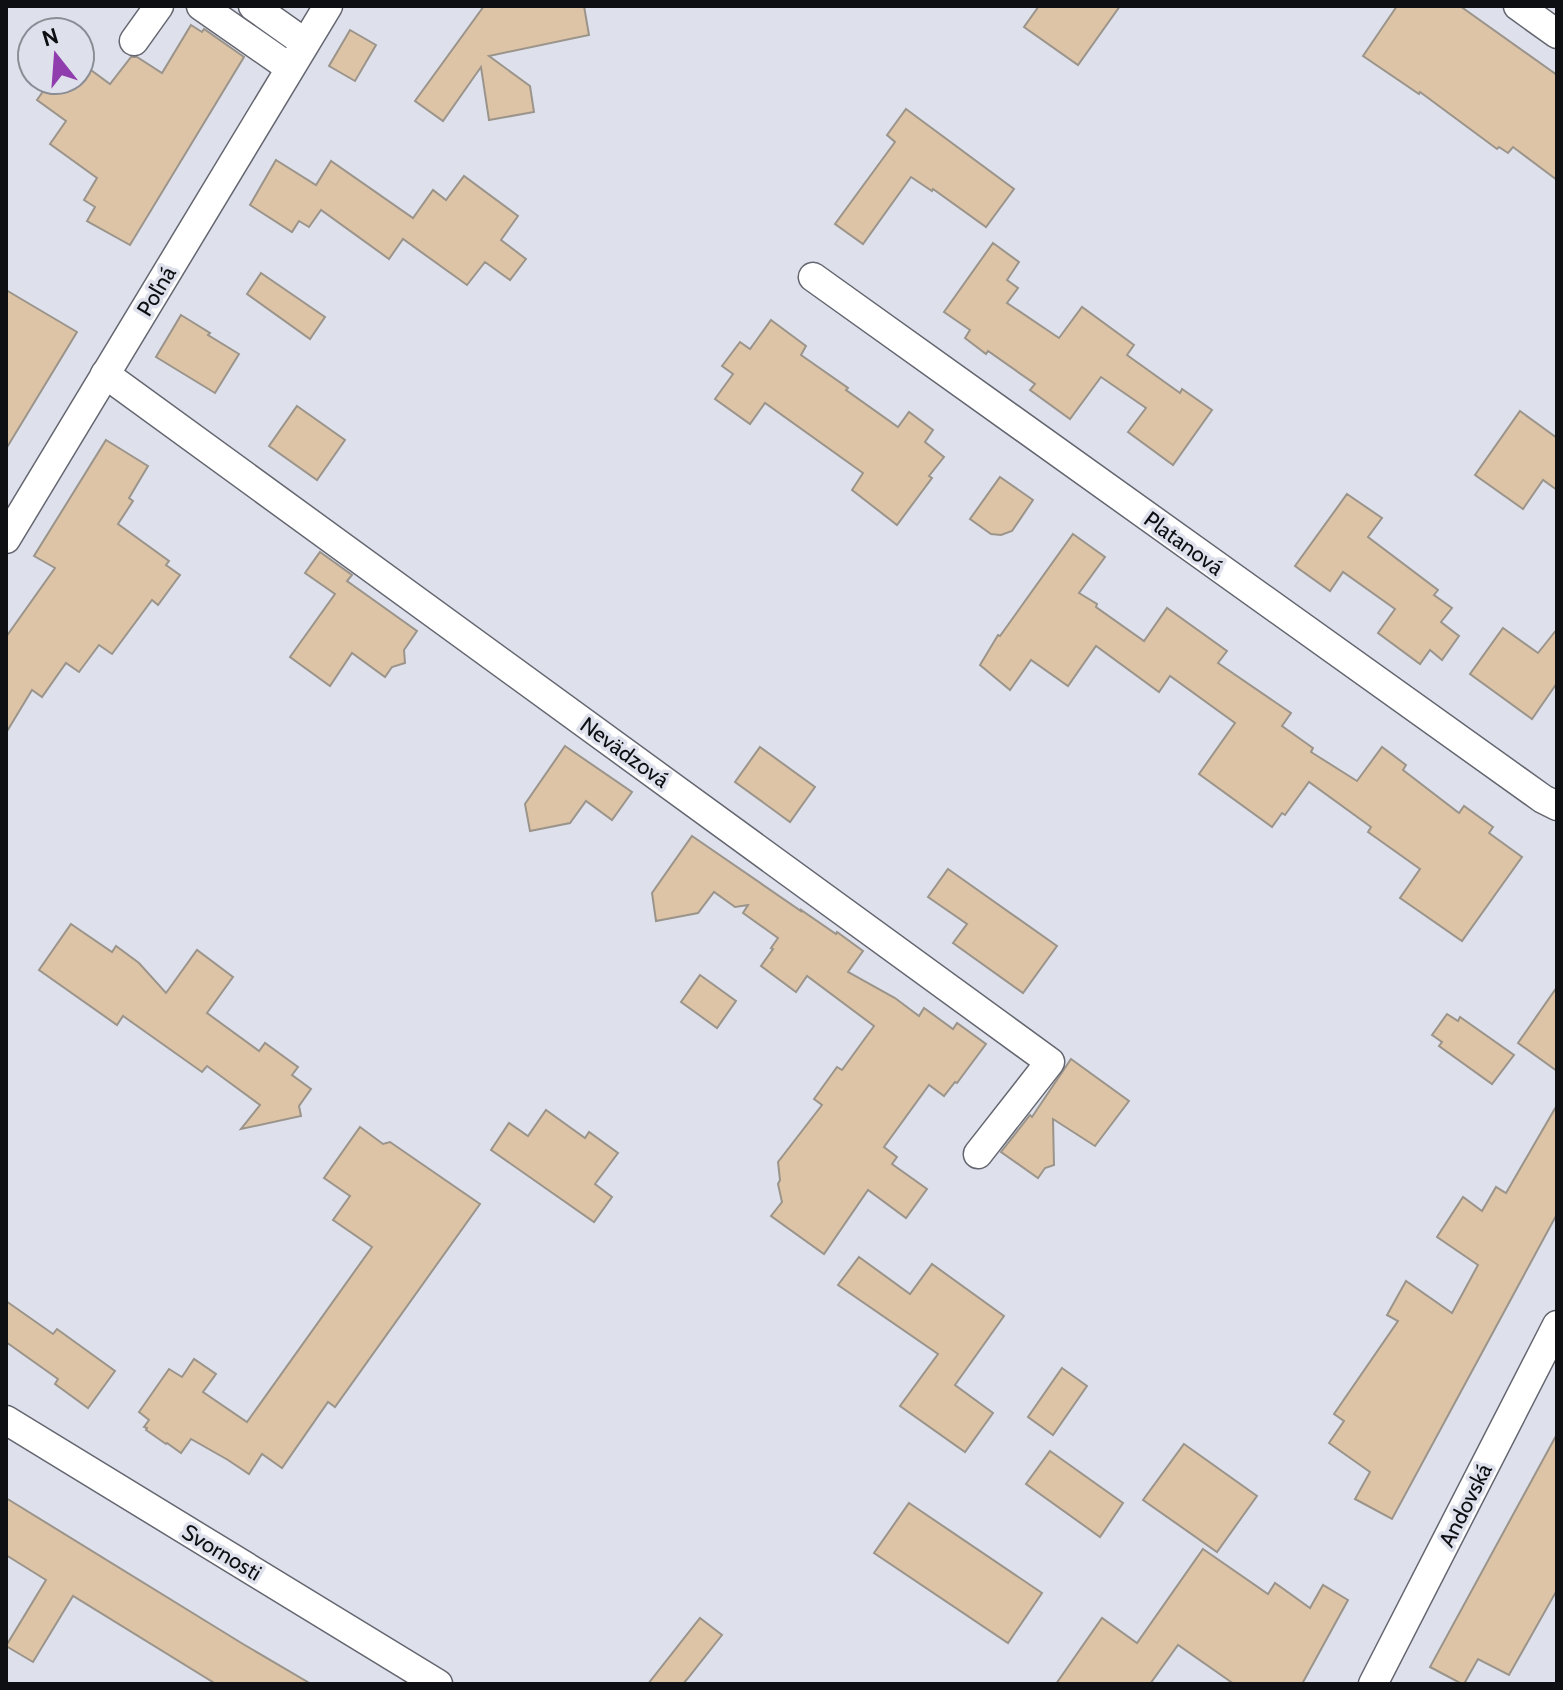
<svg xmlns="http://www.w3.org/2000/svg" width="1563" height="1690" font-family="Cabin,sans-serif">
	<rect width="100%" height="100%" fill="#dee1ec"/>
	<g fill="#ddc4a7" stroke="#9b948b" stroke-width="2">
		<polygon points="484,6 584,6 589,35 489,56 530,86 534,112 489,120 481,67 443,121 415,101"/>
		<polygon points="1039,6 1120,6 1078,65 1024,27"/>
		<polygon points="1397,6 1460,6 1557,75 1557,180 1513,147 1508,153 1499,147 1497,149 1420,92 1419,94 1363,56"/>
		<polygon points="191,25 202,32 204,29 244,57 130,245 87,221 95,207 84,200 97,178 50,144 66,121 37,100 51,80 80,80 80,62 110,84 131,57 137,57 162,73"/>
		<polygon points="350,30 376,45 355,81 329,66"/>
		<polygon points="906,109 1014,189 986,227 933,189 932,191 911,177 863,244 835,224 895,142 887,135"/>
		<polygon points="276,160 316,185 331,161 413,218 433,190 446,200 464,176 518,216 501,240 526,259 510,280 485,262 467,285 403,239 389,259 321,210 309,227 299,221 292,232 250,205"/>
		<polygon points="993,243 1019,262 1007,280 1018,288 1007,303 1059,338 1082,307 1134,345 1127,355 1180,393 1182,389 1212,410 1173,465 1128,432 1146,408 1101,377 1070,419 1030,390 1035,384 988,351 986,354 965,338 970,330 944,312"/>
		<polygon points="261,273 325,317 310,339 247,294"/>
		<polygon points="6,290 77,332 6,449"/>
		<polygon points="181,315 210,333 208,335 239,354 215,393 156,357"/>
		<polygon points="771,320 806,346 801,355 848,388 846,390 898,427 909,412 933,430 925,442 944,457 929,476 932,478 897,525 852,490 863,473 765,403 750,424 715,399 733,374 722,366 740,342 750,349"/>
		<polygon points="297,406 345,440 317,480 269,446"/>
		<polygon points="1520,411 1557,438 1557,490 1543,480 1523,509 1475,475"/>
		<polygon points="106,440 148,466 129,498 133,501 118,524 169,561 166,565 180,575 158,605 152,600 112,654 99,645 79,672 66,663 42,697 32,690 6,733 6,637 55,568 34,556"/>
		<polygon points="1000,477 1033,500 1012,531 1001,535 991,534 970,519"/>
		<polygon points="1347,494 1382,518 1368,537 1438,590 1434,595 1452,608 1441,622 1459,636 1442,660 1430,650 1420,664 1378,633 1395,609 1343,572 1330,591 1295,566"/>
		<polygon points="1073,534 1105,557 1079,593 1097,604 1096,607 1144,641 1167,608 1227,651 1218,663 1291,713 1282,726 1313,748 1311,752 1357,781 1382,747 1406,765 1403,770 1459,813 1464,806 1493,827 1489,833 1522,857 1462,941 1400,898 1420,869 1368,832 1371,827 1309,782 1285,815 1282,813 1272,827 1199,774 1235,723 1170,676 1159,692 1096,646 1068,686 1031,660 1010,690 980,665 998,635 1000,636"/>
		<polygon points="320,552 352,575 347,581 417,631 404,650 405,663 392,667 385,677 352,653 330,686 290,657 335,594 305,573"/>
		<polygon points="1503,628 1538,653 1557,629 1557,683 1532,719 1470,674"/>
		<polygon points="565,746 632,792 612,820 586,801 570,823 530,831 525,804"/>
		<polygon points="760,747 815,787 790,822 735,782"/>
		<polygon points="692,836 801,911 801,910 836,934 837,932 863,951 848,972 895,998 919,1016 924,1008 953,1029 957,1023 986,1044 957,1083 955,1082 944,1096 929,1085 884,1147 897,1157 892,1164 927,1189 906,1218 868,1190 824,1254 771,1216 782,1202 778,1184 780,1180 778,1162 822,1105 814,1099 837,1067 842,1070 874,1026 807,976 796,992 761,966 773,949 771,948 778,938 743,913 748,905 735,907 714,892 698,913 656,921 652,893"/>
		<polygon points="948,869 1057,946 1023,993 953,943 967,924 928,897"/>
		<polygon points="71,924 112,952 116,946 139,963 166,993 197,950 233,977 207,1013 259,1051 265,1043 298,1067 292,1075 311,1089 299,1106 301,1116 241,1129 260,1105 207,1066 202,1072 123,1016 117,1025 39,970"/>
		<polygon points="700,975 736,1001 717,1028 681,1002"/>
		<polygon points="1557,987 1557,1071 1518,1043"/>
		<polygon points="1447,1014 1458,1021 1460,1017 1514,1055 1492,1084 1439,1046 1442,1042 1432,1035"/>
		<polygon points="1071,1059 1129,1101 1095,1146 1053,1119 1054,1165 1045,1168 1038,1178 1001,1152 1030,1115 1032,1117"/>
		<polygon points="1557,1105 1557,1214 1392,1519 1355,1499 1370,1472 1329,1443 1344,1421 1334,1414 1398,1321 1387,1315 1406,1281 1452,1313 1478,1265 1437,1237 1463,1197 1482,1211 1496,1187 1506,1193"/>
		<polygon points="546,1110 585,1138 589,1132 618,1153 595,1184 612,1197 594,1222 491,1150 509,1123 528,1136"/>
		<polygon points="360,1127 383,1144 390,1142 480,1204 335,1407 328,1402 282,1468 262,1454 249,1474 228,1460 191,1439 181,1453 167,1443 166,1444 146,1430 147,1428 144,1427 149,1420 139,1412 169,1369 182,1377 194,1359 216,1374 203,1392 247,1422 372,1247 333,1220 350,1196 324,1178"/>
		<polygon points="859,1257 910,1294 932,1264 1004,1316 955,1385 993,1413 965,1452 900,1406 938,1354 838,1285"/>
		<polygon points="6,1301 53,1334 57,1329 115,1371 88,1408 55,1384 58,1379 6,1342"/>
		<polygon points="1062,1368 1087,1386 1053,1435 1028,1417"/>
		<polygon points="1557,1434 1557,1590 1509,1675 1478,1659 1464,1684 1462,1684 1430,1667"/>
		<polygon points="1184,1444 1257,1496 1217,1552 1143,1500"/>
		<polygon points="1050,1451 1123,1503 1100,1537 1026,1484"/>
		<polygon points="6,1498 243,1644 311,1684 216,1684 73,1596 33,1662 6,1646 46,1580 6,1555"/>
		<polygon points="909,1503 1042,1593 1008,1643 874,1553"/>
		<polygon points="1203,1549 1268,1594 1275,1583 1310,1608 1323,1585 1348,1600 1302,1684 1234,1684 1178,1645 1150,1684 1056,1684 1102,1618 1137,1643"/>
		<polygon points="700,1618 722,1635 688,1678 683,1684 648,1684"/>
	</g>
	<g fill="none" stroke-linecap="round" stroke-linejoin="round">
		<defs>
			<g id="minor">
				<polyline points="201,6 290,68"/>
				<polyline points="253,6 305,43"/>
				<polyline points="1518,6 1557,34"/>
				<polyline points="134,41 159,6"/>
				<polyline points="813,277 1543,799 1557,806"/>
				<polyline points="105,374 1050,1062 978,1154"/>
				<polyline points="6,539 328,6"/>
				<polyline points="6,1420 438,1684"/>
				<polyline points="1373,1684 1557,1325"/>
			</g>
		</defs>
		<use href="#minor" stroke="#646670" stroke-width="31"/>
		<use href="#minor" stroke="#fff" stroke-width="28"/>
	</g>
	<g text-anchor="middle" stroke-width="7" stroke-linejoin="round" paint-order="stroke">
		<g font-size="22" fill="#0e0f13" stroke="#dee1ec">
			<text transform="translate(156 291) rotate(-59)" y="8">Poľná</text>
			<text transform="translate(1184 543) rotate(36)" y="8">Platanová</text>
			<text transform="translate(625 752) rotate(36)" y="8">Nevädzová</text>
			<text transform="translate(1465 1505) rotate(-63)" y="8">Andovská</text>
			<text transform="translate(222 1552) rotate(31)" y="8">Svornosti</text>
		</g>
	</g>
	<rect width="1563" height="1690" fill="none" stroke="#0e0f13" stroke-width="16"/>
	<g transform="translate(56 56) rotate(343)"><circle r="38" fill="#dee1ec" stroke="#8b8d95" stroke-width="2"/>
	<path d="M0-6L14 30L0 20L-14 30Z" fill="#903ead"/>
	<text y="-12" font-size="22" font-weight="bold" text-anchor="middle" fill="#0e0f13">N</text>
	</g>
</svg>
